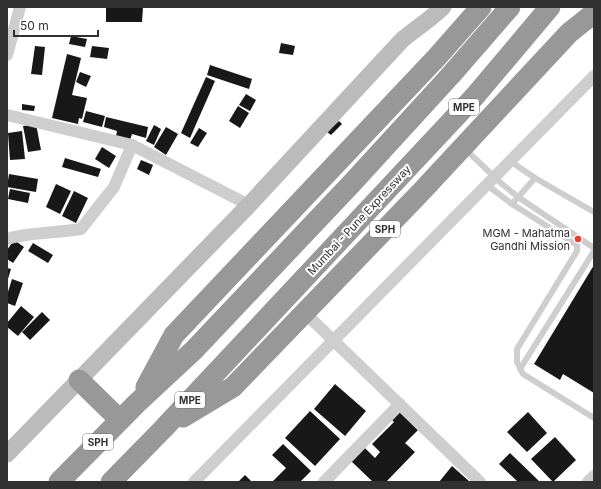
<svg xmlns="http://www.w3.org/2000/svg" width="601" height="489" font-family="Inter,sans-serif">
	<rect width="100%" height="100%" fill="#fff"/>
	<g fill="#181818">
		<polygon points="106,7 143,7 142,22 106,22"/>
		<polygon points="71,36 87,39 85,47 69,44"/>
		<polygon points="281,43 295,46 293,55 279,53"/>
		<polygon points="35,46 45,47 42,75 31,74"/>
		<polygon points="92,46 109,48 107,59 90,57"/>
		<polygon points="67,54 81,58 72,95 87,98 82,119 79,118 78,124 52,118"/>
		<polygon points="210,65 252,79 249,89 207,75"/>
		<polygon points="80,72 91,76 86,87 76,82"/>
		<polygon points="206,77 215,81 190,138 181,133"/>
		<polygon points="246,94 256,100 250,111 239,105"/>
		<polygon points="22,104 35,106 34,111 22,110"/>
		<polygon points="238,106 249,113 240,128 229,121"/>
		<polygon points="86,111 105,116 102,127 83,122"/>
		<polygon points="106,117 148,127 146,138 132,134 130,140 116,136 117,131 104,127"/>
		<polygon points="339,121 342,124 331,135 327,132"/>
		<polygon points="36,124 41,150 28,152 23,126"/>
		<polygon points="154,125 161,129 154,145 146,141"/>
		<polygon points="166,127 178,134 166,155 154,147"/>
		<polygon points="199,128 207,133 198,147 190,143"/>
		<polygon points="22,131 25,159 10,160 8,133"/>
		<polygon points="102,147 116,156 109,168 95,159"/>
		<polygon points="65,158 101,169 98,177 62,167"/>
		<polygon points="141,160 153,165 149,175 137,169"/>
		<polygon points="9,174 38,179 36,192 7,187"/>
		<polygon points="56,184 71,191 60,214 46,207"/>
		<polygon points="10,189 30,193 28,203 8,199"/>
		<polygon points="74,191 88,198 76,223 62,216"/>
		<polygon points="14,240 24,247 13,263 7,259 7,250"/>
		<polygon points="33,243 53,255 48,263 28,251"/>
		<polygon points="594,265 594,393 563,374 560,380 534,364"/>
		<polygon points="7,268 11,269 7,282"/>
		<polygon points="12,279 23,283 15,306 7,303 7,295"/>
		<polygon points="21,306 34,317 18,336 7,327 7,323"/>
		<polygon points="42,312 50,320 30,340 22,332"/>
		<polygon points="335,384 366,411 345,436 314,409"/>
		<polygon points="398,410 418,430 405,443 415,452 386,482 373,482 350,460 363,446 375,458 380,452 372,444 394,422 390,418"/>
		<polygon points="310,411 340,439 315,466 285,438"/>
		<polygon points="528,412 547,433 527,452 507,432"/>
		<polygon points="555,437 576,460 553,482 531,459"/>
		<polygon points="283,444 311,471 300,482 272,482 286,468 272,455"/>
		<polygon points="510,453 540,482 518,482 499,464"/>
		<polygon points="452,466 470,482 439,482"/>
		<polygon points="245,475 252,482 238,482"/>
	</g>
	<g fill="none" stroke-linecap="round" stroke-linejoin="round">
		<g stroke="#cecece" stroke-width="6">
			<polyline points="465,149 502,184 518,197 594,248"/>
			<polyline points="510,161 535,178 594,212"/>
			<polyline points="487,185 512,204 577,245 577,251 517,349 517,362 523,374 594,418"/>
			<polyline points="512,204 535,178"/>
			<polyline points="520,369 594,251"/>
		</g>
		<g stroke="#cecece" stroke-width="12">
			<polyline points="7,55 20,7"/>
			<polyline points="7,115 132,145 249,205"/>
			<path d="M7 239C28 232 58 233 81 229L114 187 132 145"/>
			<polyline points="305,313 480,482"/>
			<polyline points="194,482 594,76"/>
			<polyline points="324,482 400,404"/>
			<polyline points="588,482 594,476"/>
		</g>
		<path stroke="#bbb" stroke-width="17" d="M7 454 249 205 402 40C415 29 431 19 443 7"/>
		<g stroke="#989898" stroke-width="21">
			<polyline points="79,380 120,420"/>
			<polyline points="146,387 174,335 437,57 481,7"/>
			<polyline points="183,417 233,387 421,192 569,33 594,13"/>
			<polyline points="59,482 137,403 194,350 353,182 450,76 510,7"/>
			<polyline points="111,482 163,429 475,96 550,7"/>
		</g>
	</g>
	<circle fill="#ee3b2d" stroke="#fff" stroke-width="1.5" cx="578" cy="239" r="4"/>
	<g text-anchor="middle" stroke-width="4" stroke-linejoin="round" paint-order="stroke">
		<g fill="#fff" stroke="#6f6f6f" stroke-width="1">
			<rect x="449" y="99" width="30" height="16" rx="3"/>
			<rect x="370" y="221" width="30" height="16" rx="3"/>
			<rect x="175" y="392" width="30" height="16" rx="3"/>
			<rect x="83" y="434" width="30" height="16" rx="3"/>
		</g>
		<g font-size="10" font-weight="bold" fill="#313131">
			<text x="464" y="111">MPE</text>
			<text x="385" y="233">SPH</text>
			<text x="190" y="404">MPE</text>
			<text x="98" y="446">SPH</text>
		</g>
		<g font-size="11" fill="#313131" stroke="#fff">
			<text transform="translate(359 220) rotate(-47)" y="4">Mumbai - Pune Expressway</text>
		</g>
		<g font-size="11" fill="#313131" stroke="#fff" text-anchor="end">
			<text x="570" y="237">MGM - Mahatma<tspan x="570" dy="13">Gandhi Mission</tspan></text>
		</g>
	</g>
	<rect width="601" height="489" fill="none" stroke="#313131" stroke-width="16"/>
	<path d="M14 30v6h84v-6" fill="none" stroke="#313131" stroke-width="2"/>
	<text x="20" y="30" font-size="12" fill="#313131" stroke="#ffffff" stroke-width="3" paint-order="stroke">50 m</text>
</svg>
